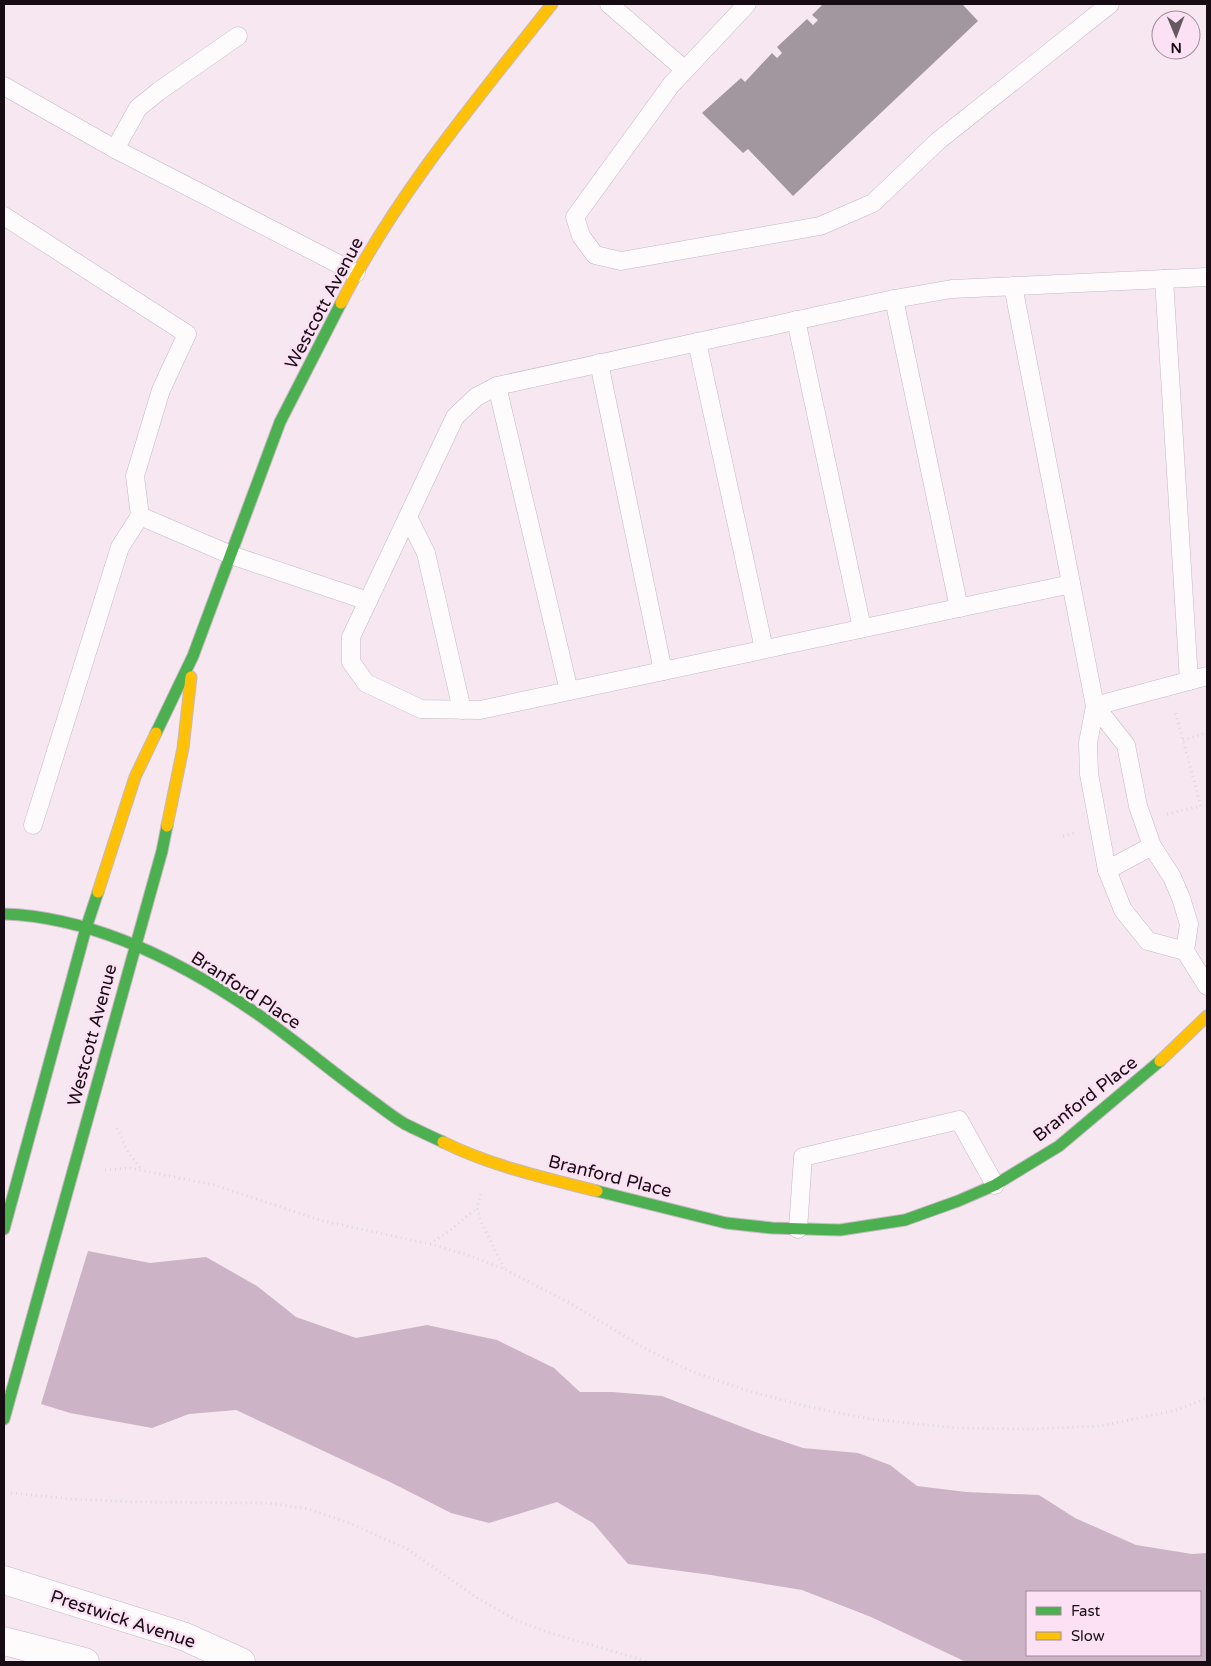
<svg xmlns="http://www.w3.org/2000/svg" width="1211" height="1666" font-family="'Varela Round',sans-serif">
	<rect width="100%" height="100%" fill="#f6e7f1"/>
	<path fill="#cdb3c6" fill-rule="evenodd" d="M88 1251 150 1263 206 1257 257 1286 296 1317 356 1338 427 1325 497 1340 554 1368 580 1392H612L662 1396 758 1433 803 1448 858 1453 890 1465 917 1486 966 1492 1039 1495 1075 1518 1136 1545 1192 1554 1207 1553V1662H966L871 1617 802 1590 711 1575 628 1564 593 1523 557 1502 489 1523 451 1513 392 1483 236 1410 189 1414 152 1428 70 1413 41 1404ZM1027 1592H1200V1655H1027Z"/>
	<polygon fill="#a3979f" points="823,4 965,4 963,5 978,21 793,196 748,149 743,153 702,113 741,78 745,82 772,53 777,58 782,53 777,47 807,19 813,25 818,20 812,15"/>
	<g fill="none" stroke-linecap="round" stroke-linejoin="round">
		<defs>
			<g id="lane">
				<polyline points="609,4 685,70"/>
				<polyline points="747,4 671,85 575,217 581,236 595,255 621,261 820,226 873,203 938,141 1110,4"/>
				<polyline points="4,86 115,149 356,273"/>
				<polyline points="115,149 138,108 159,91 238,36"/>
				<polyline points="4,216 187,334 161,390 135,476 140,516 231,555 368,601"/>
				<polyline points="1164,279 1189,681"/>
				<polyline points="1013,286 1095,706 1088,743 1089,774 1107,870 1123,910 1148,941 1185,951 1189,924 1181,898 1172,877 1152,846 1138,806 1126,745 1095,706"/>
				<polyline points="894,299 959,608"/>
				<polyline points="796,320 862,628"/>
				<polyline points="697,342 764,649"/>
				<polyline points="599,363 663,671"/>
				<polyline points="497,386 569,691"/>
				<polyline points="408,517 426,553 462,710"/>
				<polyline points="1071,584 480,710 421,709 366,683 351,662 351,637 455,417 476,397 497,386 894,299 952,289 1207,277"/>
				<polyline points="1095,706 1207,676"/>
				<polyline points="33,825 120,547 140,516"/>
				<polyline points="1107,870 1152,846"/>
				<polyline points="1185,951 1207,986"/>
				<polyline points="798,1229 803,1157 959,1120 995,1185"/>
			</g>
			<g id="street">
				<polyline points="4,1580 183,1636 241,1662"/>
				<polyline points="4,1641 85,1662"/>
			</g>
			<g id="fast">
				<polyline points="156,733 193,656 280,422 341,303"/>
				<path d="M4 914C94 917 182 962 256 1013 295 1040 332 1072 371 1100 382 1108 393 1117 405 1124 417 1130 430 1136 443 1142"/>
				<polyline points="597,1191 726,1223 772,1228 840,1230 905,1220 958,1201 995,1185 1059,1146 1160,1061"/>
				<polyline points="4,1229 86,928 98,892"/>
				<polyline points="4,1419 162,851 167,826"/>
			</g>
			<g id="slow">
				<path d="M341 303C396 195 477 99 552 4"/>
				<polyline points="167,826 183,748 191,677"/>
				<polyline points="98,892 135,777 156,733"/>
				<polyline points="1160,1061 1207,1016"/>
				<path d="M443 1142C491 1166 545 1178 597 1191"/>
			</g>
		</defs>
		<use href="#lane" stroke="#c6b9c2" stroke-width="19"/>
		<use href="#street" stroke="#c6b9c2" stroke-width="29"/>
		<use href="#fast" stroke="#c6b9c2" stroke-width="13"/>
		<use href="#slow" stroke="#c6b9c2" stroke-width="13"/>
		<g stroke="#ddd9dd" stroke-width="3" stroke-dasharray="1 4" stroke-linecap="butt">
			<polyline points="1183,740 1207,733"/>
			<polyline points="1167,814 1201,806 1175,711"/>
			<polyline points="1063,836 1076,833"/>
			<polyline points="117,1128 128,1152 142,1170"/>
			<polyline points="105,1170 129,1168 214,1185 323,1221 430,1244 471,1256 504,1269 570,1303 646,1349 693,1372 749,1391 805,1406 870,1419 957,1428 1032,1429 1100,1426 1177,1410 1207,1398"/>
			<polyline points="481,1194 477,1208 482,1224 504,1268"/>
			<polyline points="430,1244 449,1231 477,1208"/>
			<polyline points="11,1493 71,1499 138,1502 269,1503 308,1509 347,1522 407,1549 479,1599 516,1620 547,1632 636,1658 646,1662"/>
		</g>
		<use href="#lane" stroke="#fefbfd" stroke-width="18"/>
		<use href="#street" stroke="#fefbfd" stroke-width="28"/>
		<use href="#fast" stroke="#4caf50" stroke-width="11"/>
		<use href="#slow" stroke="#ffc107" stroke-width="11"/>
	</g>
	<g text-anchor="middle" stroke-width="5" stroke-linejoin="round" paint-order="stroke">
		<g font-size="18" fill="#170c14" stroke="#fce1f4">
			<text transform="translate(324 303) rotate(-62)" y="6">Westcott Avenue</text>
			<text transform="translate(246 990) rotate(33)" y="6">Branford Place</text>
			<text transform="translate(92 1035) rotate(-75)" y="6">Westcott Avenue</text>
			<text transform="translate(1085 1099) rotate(-38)" y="6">Branford Place</text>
			<text transform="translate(610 1176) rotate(14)" y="6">Branford Place</text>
			<text transform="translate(123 1619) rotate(18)" y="6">Prestwick Avenue</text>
		</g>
	</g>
	<rect width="1211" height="1666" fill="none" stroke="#170c14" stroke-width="10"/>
	<rect x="1026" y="1591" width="175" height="65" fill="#fce1f4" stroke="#a08c9a"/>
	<rect x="1036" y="1607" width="25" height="8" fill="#4caf50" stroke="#a08c9a"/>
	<text x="1071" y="1616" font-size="15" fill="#170c14">Fast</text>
	<rect x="1036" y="1632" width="25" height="8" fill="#ffc107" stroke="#a08c9a"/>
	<text x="1071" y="1641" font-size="15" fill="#170c14">Slow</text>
	<g transform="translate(1176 35) rotate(179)"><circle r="24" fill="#fce1f4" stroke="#a08c9a"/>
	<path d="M0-4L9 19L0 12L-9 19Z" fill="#655961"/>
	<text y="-8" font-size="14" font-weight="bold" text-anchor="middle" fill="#170c14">N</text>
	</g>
</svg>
